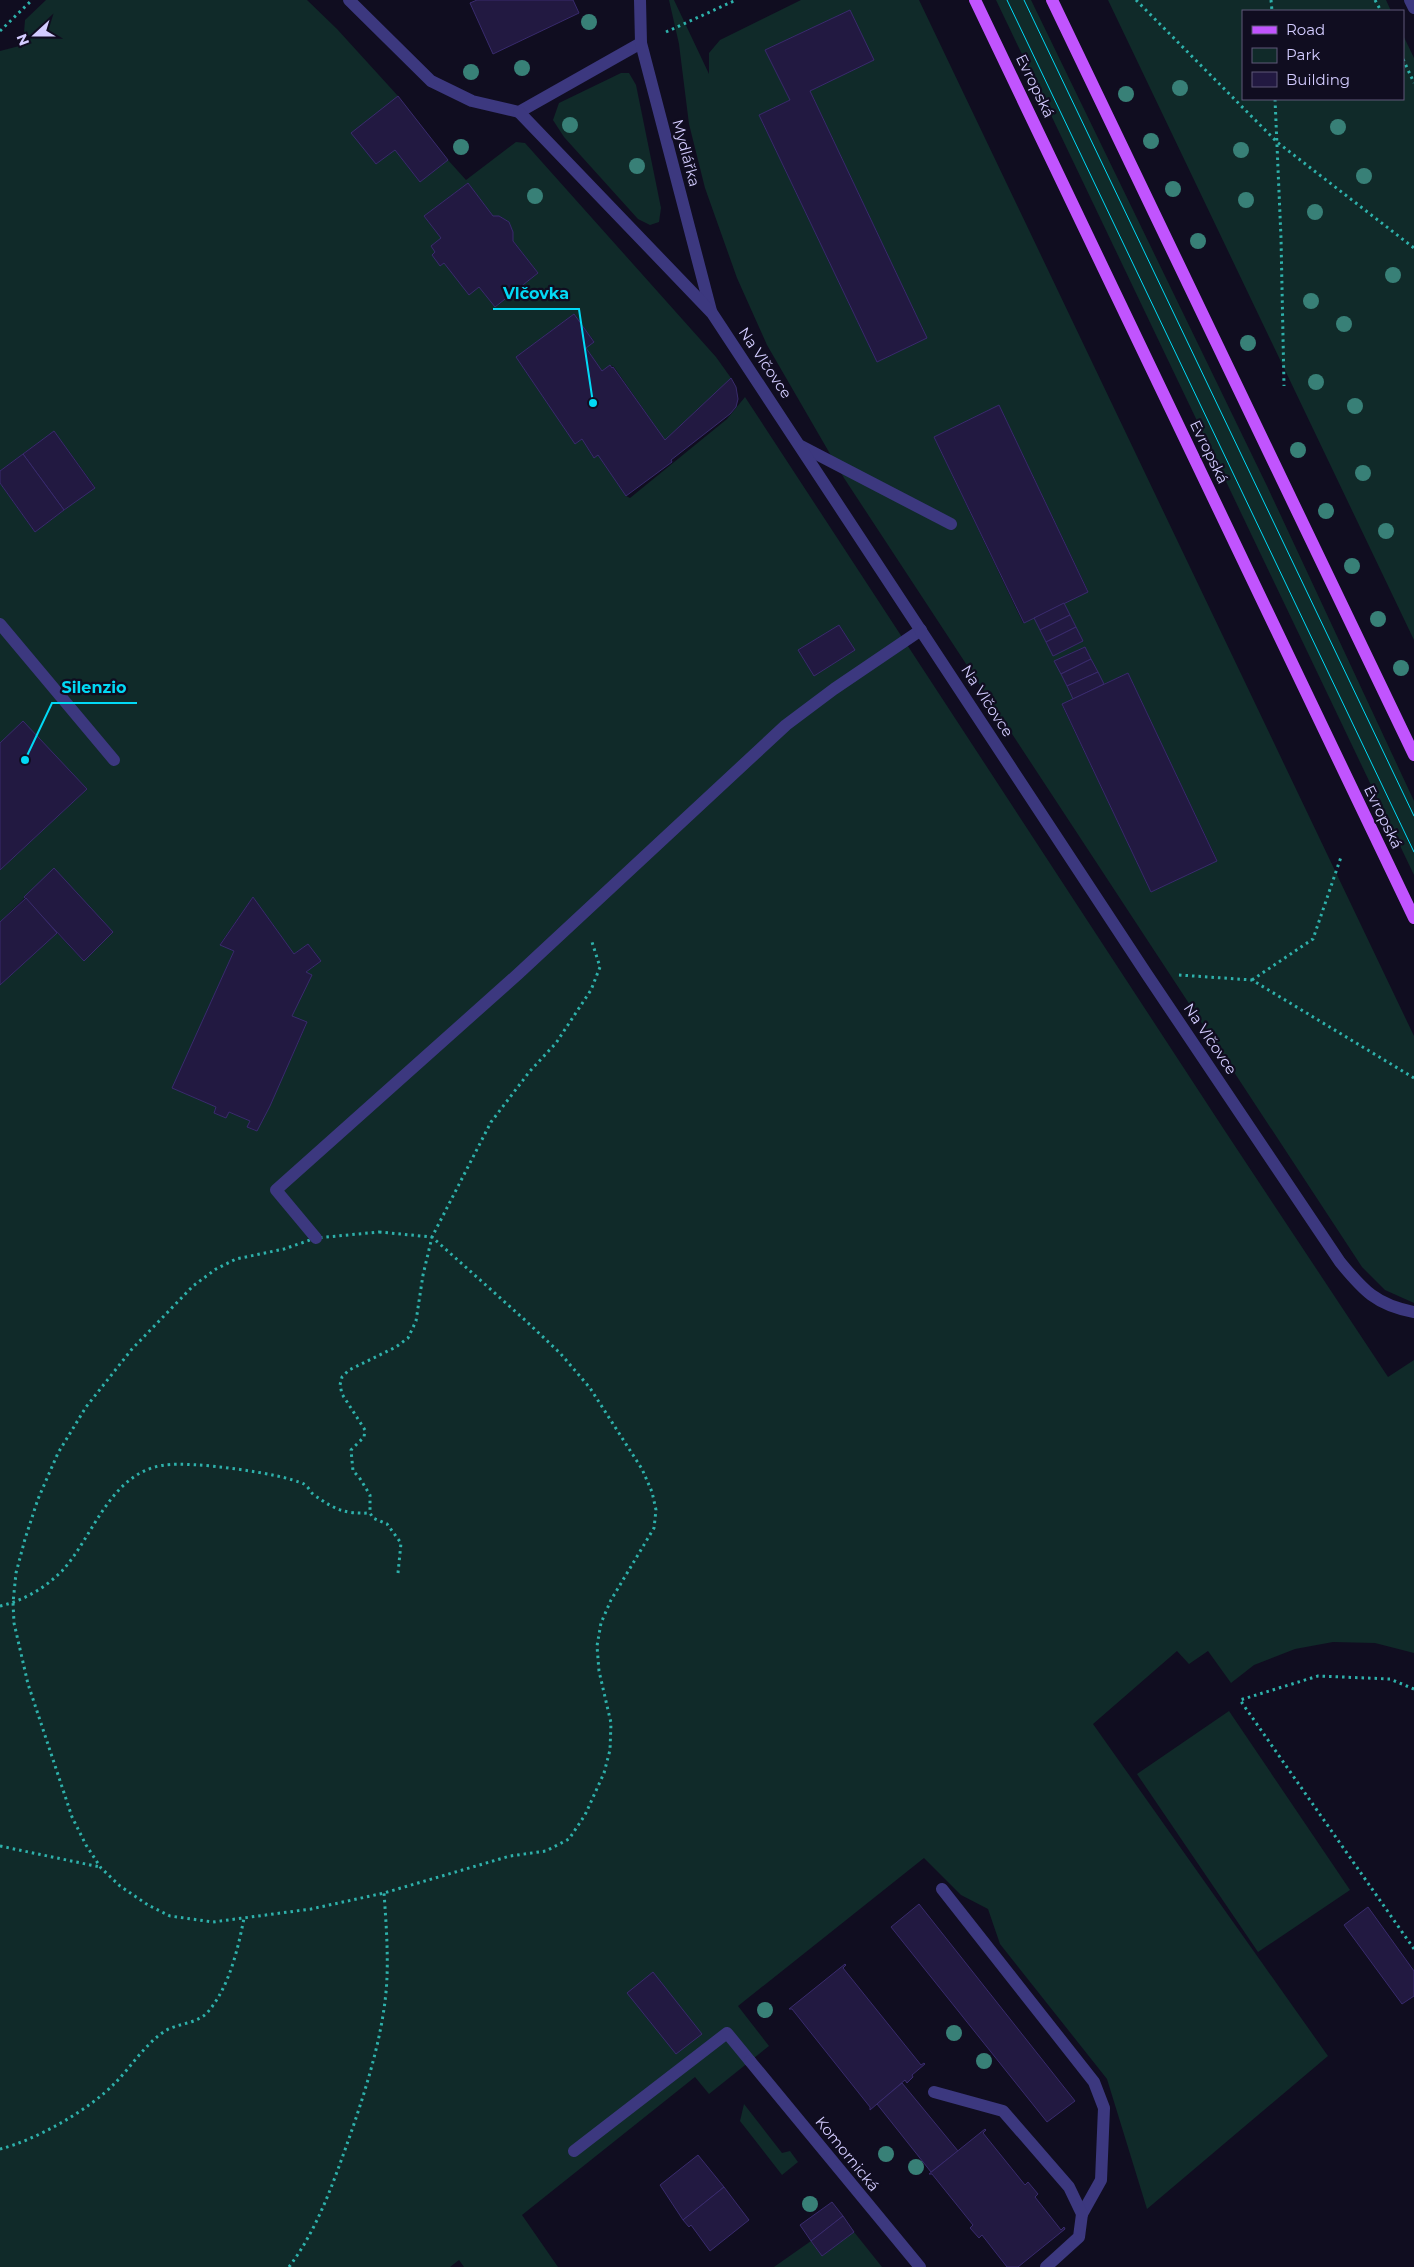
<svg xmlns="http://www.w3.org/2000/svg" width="1414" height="2267" font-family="Montserrat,sans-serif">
	<rect width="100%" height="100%" fill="#100d20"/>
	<g fill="#102a29" fill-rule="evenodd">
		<path d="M46 0H307L337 29 398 96 376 164 395 150 420 182 448 160 466 180 516 142 525 143 716 357 731 378 665 440 614 367 610 365 602 371 586 348 594 341 574 314 516 357 575 444 582 439 593 457 598 455 626 496 630 498 727 419 745 397 1223 1128 1388 1377 1414 1360V1653L1375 1643 1333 1642 1295 1649 1254 1665 1231 1683 1208 1651 1189 1664 1177 1651 1093 1724 1328 2056 1147 2209 1107 2079 1000 1944 988 1909 961 1895 924 1858 738 2006 769 2046 709 2094 695 2077 522 2215 558 2267H464L459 2260 450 2267H0V985L57 933 84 961 113 932 54 869 0 922V870L87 789 0 743V483L35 532 95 487 54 431 0 471V51L23 45 25 20ZM468 183 493 216H499L509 222 513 232V241L538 273 495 307 479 287 469 294 444 263 440 266 435 252 441 238 424 216ZM839 625 855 650 814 675 798 650ZM253 897 294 954 308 944 321 961 306 972 311 975 292 1016 307 1023 270 1105 256 1131 247 1127 250 1121 229 1112 226 1118 214 1113 216 1107 173 1088 234 951 220 944Z"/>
		<path d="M669 0H674L709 74V53L720 40 801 0H919L1414 1036V1303L1385 1290 1362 1267 844 478 767 345 737 278 705 188 689 124 679 44ZM850 10 873 60 810 91 927 338 877 362 759 115 790 100 765 50ZM999 405 1088 591 1064 603 1083 641 1053 655 1034 618 1023 623 934 437ZM1085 647 1104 684 1128 673 1217 860 1151 892 1062 705 1073 699 1055 661Z"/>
		<polygon points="996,0 1031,0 1267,486 1414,801 1414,875"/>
		<polygon points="1108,0 1386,0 1391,11 1243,11 1243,99 1403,99 1403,35 1414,58 1414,640"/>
		<polygon points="621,73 629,73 636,85 661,208 659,222 650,225 638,219 564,137 553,120 559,103"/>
		<polygon points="1229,1711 1350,1890 1258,1952 1137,1774"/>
		<polygon points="744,2104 782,2153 790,2151 798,2162 782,2175 740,2121"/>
		<polygon points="854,2232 882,2267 774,2267 811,2241 822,2256"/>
	</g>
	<g fill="#221941" stroke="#392b6d">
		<polygon points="477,0 573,0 579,13 493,54 470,3"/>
		<polygon points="850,10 874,60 810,91 927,338 877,362 759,115 790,100 765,50"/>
		<polygon points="398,96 448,160 420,182 395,150 376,164 351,133"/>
		<polygon points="468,183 493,216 499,216 509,222 513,232 513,241 538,273 495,307 479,287 469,295 444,263 440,266 432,255 435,252 431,246 441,238 424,216"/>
		<polygon points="574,314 594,342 586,348 602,371 610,365 612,368 613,367 665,440 731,378 736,387 738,399 736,407 730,414 671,460 672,462 626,496 598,455 594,458 582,439 575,444 516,357"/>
		<polygon points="999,405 1088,592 1024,623 934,437"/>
		<polygon points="54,431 95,488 64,510 23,454"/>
		<polygon points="23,454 64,510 35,532 0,483 0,471"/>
		<polygon points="1064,603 1070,615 1040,630 1034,618"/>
		<polygon points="1070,615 1076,627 1046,642 1040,630"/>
		<polygon points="839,625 855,650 814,676 798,650"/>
		<polygon points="1076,627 1083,641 1053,656 1046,642"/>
		<polygon points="1085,647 1091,659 1061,674 1054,661"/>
		<polygon points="1091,659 1098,672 1067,686 1061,674"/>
		<polygon points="1098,672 1104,684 1073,699 1067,686"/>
		<polygon points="1128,673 1217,861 1151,892 1062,704"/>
		<polygon points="23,721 87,789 0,870 0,743"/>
		<polygon points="54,868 113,932 84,961 24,897"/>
		<polygon points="253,897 294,954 308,944 321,961 306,972 312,975 292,1016 307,1022 270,1106 257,1131 247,1127 250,1121 229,1112 226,1118 214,1113 216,1107 172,1088 234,951 220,945"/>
		<polygon points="26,898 57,933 0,985 0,922"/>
		<polygon points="919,1904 1075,2101 1047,2122 891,1927"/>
		<polygon points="1368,1907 1414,1971 1414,1996 1402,2004 1344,1925"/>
		<polygon points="845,1964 846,1965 843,1968 921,2065 924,2063 925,2064 912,2075 913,2077 907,2083 905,2080 870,2110 870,2107 792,2009 789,2009"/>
		<polygon points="653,1972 702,2034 676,2054 627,1993"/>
		<polygon points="902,2083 958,2151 931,2172 877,2104"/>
		<polygon points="985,2129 986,2130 983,2133 1025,2185 1028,2182 1038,2194 1035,2197 1061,2230 1064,2227 1065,2229 1018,2267 1007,2267 982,2235 979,2238 970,2228 973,2225 932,2174 929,2174"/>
		<polygon points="698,2155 724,2187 683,2220 660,2185"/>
		<polygon points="724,2187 749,2220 710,2251 691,2225 689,2227 683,2220"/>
		<polygon points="832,2202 843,2216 811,2241 800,2225"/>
		<polygon points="843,2216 854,2232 822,2256 811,2241"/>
	</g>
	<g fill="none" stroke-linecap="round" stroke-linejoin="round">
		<g stroke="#2eb1ab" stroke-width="3" stroke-dasharray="2.5 4" stroke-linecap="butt">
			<polyline points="1136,0 1277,142 1414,248"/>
			<polyline points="1271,0 1272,11"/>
			<polyline points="1375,0 1381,11"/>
			<polyline points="0,31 32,0"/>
			<polyline points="666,32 736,0"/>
			<polyline points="1403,59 1414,83"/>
			<polyline points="1275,99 1281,238 1284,386"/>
			<polyline points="1179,975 1252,980 1414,1078"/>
			<polyline points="1252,980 1313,939 1341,857"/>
			<polygon points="379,1232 432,1237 526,1321 560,1353 590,1388 642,1469 652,1492 656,1510 654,1528 611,1600 601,1623 597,1646 599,1671 611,1723 610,1750 604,1773 585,1815 569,1839 546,1851 510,1856 384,1893 311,1909 213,1922 170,1916 148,1905 120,1886 101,1868 86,1845 72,1817 28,1684 14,1623 13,1603 16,1573 25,1539 38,1499 58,1453 86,1407 132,1349 193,1286 216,1269 236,1259 284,1249 316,1238"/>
			<polyline points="398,1573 401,1543 387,1524 373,1518 370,1513 370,1495 359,1477 353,1471 351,1450 364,1437 365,1430 342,1394 340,1385 342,1377 349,1370 396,1347 408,1338 416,1321 423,1275 432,1237 491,1122 530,1071 556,1043 591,990 600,967 592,942"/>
			<path d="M0 1606C23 1601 45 1588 62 1571 94 1536 110 1472 165 1465 191 1461 281 1473 304 1484 308 1486 310 1492 314 1495 336 1510 344 1514 370 1513"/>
			<polyline points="1414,1689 1390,1679 1318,1676 1240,1700 1414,1949"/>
			<polyline points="0,1846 100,1867"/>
			<path d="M0 2149C36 2140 89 2110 115 2083 131 2067 145 2044 165 2031 178 2023 196 2024 207 2013 229 1988 238 1949 244 1918"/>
			<path d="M289 2267C316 2231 331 2189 346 2147 364 2096 385 2032 387 1977 388 1949 386 1921 384 1893"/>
		</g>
		<g stroke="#3c387f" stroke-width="12">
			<polyline points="801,446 951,524"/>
			<polyline points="0,624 114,760"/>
			<polyline points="316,1238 276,1190 518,974 786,725 834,689 921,630"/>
			<polyline points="942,1889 1094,2082 1104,2108 1101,2180 1082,2214"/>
			<polyline points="934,2092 1003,2111 1069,2187 1082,2214 1079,2237 1046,2267"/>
			<polyline points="574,2151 727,2033 750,2061"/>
		</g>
		<g stroke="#3c387f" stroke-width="12">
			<polyline points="349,0 431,81 472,101 519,112 641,43"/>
			<polyline points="640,0 641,43 711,311"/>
			<polyline points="1410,0 1414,8"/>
			<path d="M519 112 712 313 1146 973 1340 1262C1363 1290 1376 1305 1414 1312"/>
			<polyline points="750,2061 920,2267"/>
		</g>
		<g stroke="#c154fe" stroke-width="12">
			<polyline points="975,0 1414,918"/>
			<polyline points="1052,0 1414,755"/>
		</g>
		<g stroke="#02d9f5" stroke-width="1">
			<polyline points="1007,0 1414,852"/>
			<polyline points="1024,0 1414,816"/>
		</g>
	</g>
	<g fill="#388077">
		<circle cx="589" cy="22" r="8"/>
		<circle cx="522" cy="68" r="8"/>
		<circle cx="471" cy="72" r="8"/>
		<circle cx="1180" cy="88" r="8"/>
		<circle cx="1126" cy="94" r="8"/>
		<circle cx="570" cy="125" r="8"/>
		<circle cx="1338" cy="127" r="8"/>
		<circle cx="1151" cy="141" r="8"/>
		<circle cx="461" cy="147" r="8"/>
		<circle cx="1241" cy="150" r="8"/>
		<circle cx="637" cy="166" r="8"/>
		<circle cx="1364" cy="176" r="8"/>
		<circle cx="1173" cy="189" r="8"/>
		<circle cx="535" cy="196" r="8"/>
		<circle cx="1246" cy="200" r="8"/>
		<circle cx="1315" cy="212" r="8"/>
		<circle cx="1198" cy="241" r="8"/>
		<circle cx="1393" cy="275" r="8"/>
		<circle cx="1311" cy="301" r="8"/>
		<circle cx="1344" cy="324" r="8"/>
		<circle cx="1248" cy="343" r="8"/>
		<circle cx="1316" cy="382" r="8"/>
		<circle cx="1355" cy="406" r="8"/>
		<circle cx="1298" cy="450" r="8"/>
		<circle cx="1363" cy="473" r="8"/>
		<circle cx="1326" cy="511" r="8"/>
		<circle cx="1386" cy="531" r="8"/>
		<circle cx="1352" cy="566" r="8"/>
		<circle cx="1378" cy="619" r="8"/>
		<circle cx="1401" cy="668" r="8"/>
		<circle cx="765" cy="2010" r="8"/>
		<circle cx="954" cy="2033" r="8"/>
		<circle cx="984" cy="2061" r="8"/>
		<circle cx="886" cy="2154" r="8"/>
		<circle cx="916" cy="2167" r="8"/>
		<circle cx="810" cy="2204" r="8"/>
	</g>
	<g text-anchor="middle" stroke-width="4.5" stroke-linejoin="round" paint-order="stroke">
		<g font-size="15" fill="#d3ccff" stroke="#100d20">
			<text transform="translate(1035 86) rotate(64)" y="5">Evropská</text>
			<text transform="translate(686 153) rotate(75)" y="5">Mydlářka</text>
			<text transform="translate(765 363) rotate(56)" y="5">Na Vlčovce</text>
			<text transform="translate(1209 452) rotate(64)" y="5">Evropská</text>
			<text transform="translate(987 701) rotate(57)" y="5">Na Vlčovce</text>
			<text transform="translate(1383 817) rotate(64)" y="5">Evropská</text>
			<text transform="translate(1210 1039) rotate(56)" y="5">Na Vlčovce</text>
			<text transform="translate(847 2154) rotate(51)" y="5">Komornická</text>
		</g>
	</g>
	<path fill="none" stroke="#02d9f5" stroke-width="2" d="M593 403L579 309H493M25 760L52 703H137"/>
	<g fill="#02d9f5" stroke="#100d20" stroke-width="2">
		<circle cx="593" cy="403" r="5"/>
		<circle cx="25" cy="760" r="5"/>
	</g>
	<g font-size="16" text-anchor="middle" font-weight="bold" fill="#02d9f5" stroke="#100d20" stroke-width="4.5" stroke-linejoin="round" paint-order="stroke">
		<text x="536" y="299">Vlčovka</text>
		<text x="94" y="693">Silenzio</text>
	</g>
	<rect x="1242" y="10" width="162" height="90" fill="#100d20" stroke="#5e5979"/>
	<rect x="1252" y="26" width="25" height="8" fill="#c154fe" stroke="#5e5979"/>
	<text x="1286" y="35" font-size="15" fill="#d3ccff">Road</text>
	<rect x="1252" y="48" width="25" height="15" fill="#102a29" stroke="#5e5979"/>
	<text x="1286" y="60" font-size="15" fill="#d3ccff">Park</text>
	<rect x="1252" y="72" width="25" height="15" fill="#221941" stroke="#5e5979"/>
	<text x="1286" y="85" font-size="15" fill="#d3ccff">Building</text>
	<g transform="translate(35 35) rotate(249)" stroke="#100d20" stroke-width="4" paint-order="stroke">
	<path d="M0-4L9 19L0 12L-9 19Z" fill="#d3ccff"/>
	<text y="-8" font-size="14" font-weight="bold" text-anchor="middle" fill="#d3ccff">N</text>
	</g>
</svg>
